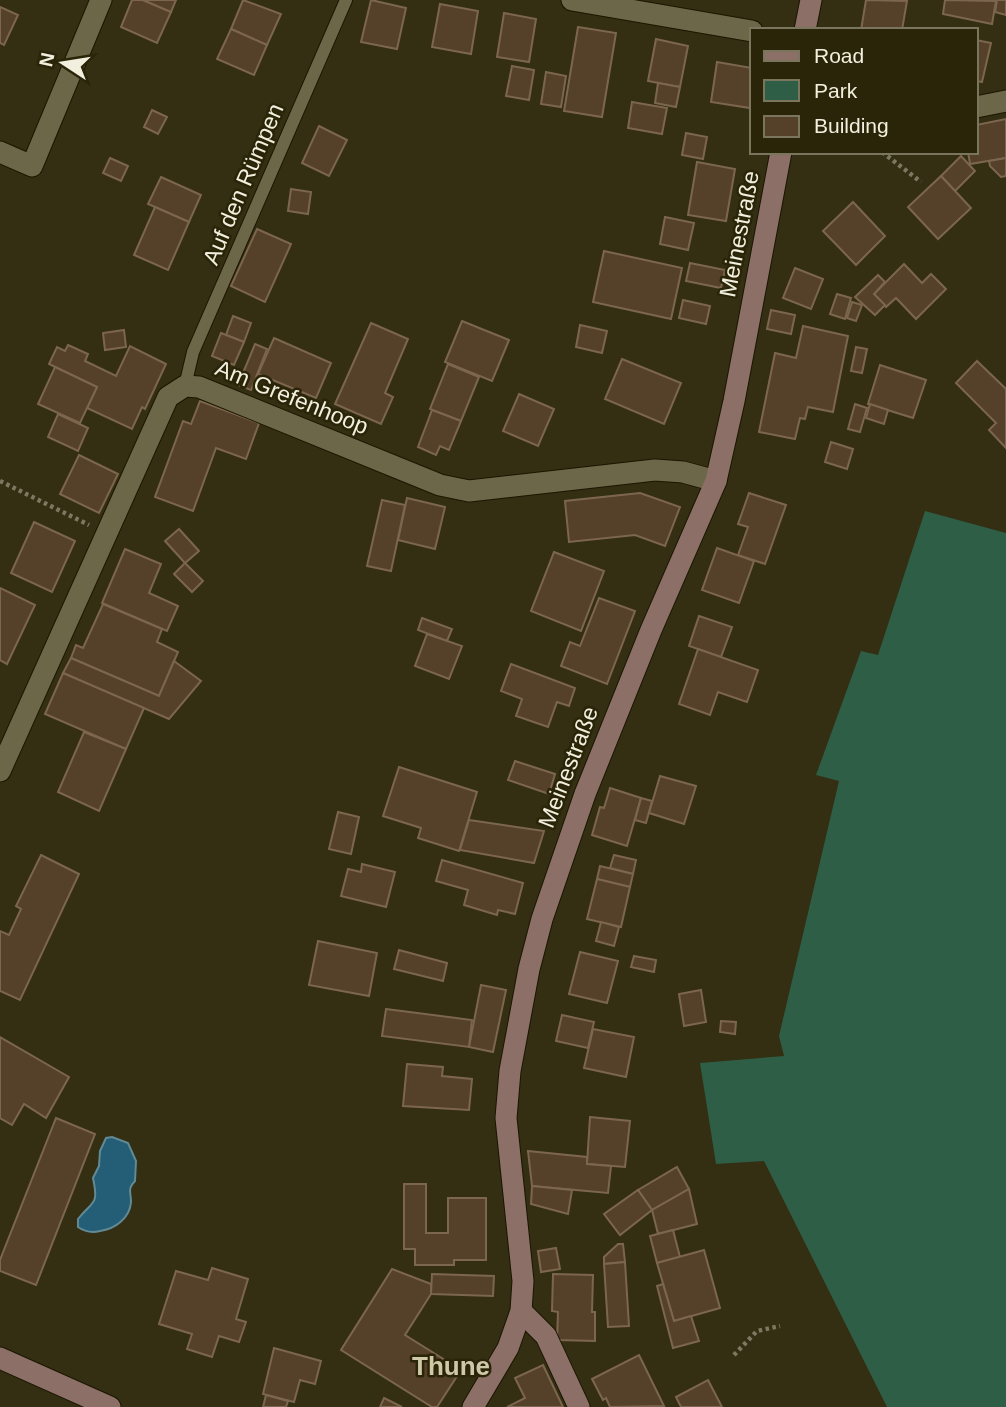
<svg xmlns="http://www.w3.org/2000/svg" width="1006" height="1407" font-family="Arial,sans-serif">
	<rect width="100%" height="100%" fill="#342e12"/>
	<polygon fill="#2e5e46" points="925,511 1006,533 1006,1407 887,1407 764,1161 716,1164 700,1063 784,1056 779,1036 839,781 816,775 861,651 878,655"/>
	<path fill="#235e76" stroke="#618a95" stroke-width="2" d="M112 1137 128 1143 136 1161 135 1181C127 1189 131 1192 131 1202 130 1218 115 1229 100 1231 92 1233 85 1232 78 1227V1219C93 1200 99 1206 93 1178L99 1166 100 1151 106 1138Z"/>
	<g fill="#55402a" stroke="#7c664e" stroke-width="2">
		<polygon points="132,0 143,0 171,12 157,43 121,27"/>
		<polygon points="143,0 176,0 171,12"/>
		<polygon points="243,0 281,14 267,45 231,29"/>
		<polygon points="371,0 406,8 397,49 361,42"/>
		<polygon points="866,0 907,1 902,30 861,30"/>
		<polygon points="945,0 996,1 992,24 943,14"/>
		<polygon points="997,0 1006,0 1006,15 995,12"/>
		<polygon points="440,4 478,11 471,54 432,47"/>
		<polygon points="0,7 18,15 4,45 0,43"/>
		<polygon points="504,13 536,19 529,62 497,57"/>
		<polygon points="578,27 616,33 602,117 564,111"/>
		<polygon points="231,29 267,45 254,75 217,59"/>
		<polygon points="656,39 688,46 680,87 648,81"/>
		<polygon points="976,40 991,43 982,82 976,81"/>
		<polygon points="717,62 752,68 750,108 711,102"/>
		<polygon points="512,66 534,70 529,100 506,96"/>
		<polygon points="546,72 566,76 561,107 541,104"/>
		<polygon points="658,83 680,87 676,107 655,103"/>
		<polygon points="632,102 667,108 662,134 628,128"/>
		<polygon points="152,110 167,117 158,134 144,127"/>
		<polygon points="1006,119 1006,158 970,164 968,152 976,152 976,125"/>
		<polygon points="319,126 347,140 329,176 302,163"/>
		<polygon points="686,133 707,137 703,159 682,155"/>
		<polygon points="961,156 975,171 955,191 941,176"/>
		<polygon points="110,158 128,166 121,181 103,173"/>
		<polygon points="1006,158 1006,176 1001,177 990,166 989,161"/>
		<polygon points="697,162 735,169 726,221 688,215"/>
		<polygon points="941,176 971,208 938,239 908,207"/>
		<polygon points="161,177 201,195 189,222 148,204"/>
		<polygon points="291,189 311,192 308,214 288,211"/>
		<polygon points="853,202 885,236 856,265 823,231"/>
		<polygon points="155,207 189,222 168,270 134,255"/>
		<polygon points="665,217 694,223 688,250 660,244"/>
		<polygon points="257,229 291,244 265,302 231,286"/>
		<polygon points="604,251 682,268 671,319 593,302"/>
		<polygon points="690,263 725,270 721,288 686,281"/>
		<polygon points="904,264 922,283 931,274 946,289 916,319 896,298 886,307 874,294"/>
		<polygon points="795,268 823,279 811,309 783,298"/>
		<polygon points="878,275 885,282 874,294 885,305 875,315 855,297"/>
		<polygon points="837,294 851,298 845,319 830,314"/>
		<polygon points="683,300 710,306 706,324 679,318"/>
		<polygon points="852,302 862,305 856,321 847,318"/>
		<polygon points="771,310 795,315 791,334 767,329"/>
		<polygon points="233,316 251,323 244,342 226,335"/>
		<polygon points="462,321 509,340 492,381 445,362"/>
		<polygon points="371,323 408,339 385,393 393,397 381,424 335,404"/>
		<polygon points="580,325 607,331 602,353 576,347"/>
		<polygon points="803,326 848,336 833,412 808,407 805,419 800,418 795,439 759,432 775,353 796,358"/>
		<polygon points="124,330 126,347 105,350 103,333"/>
		<polygon points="221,333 244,342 234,365 212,356"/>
		<polygon points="274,338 331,363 316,398 258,374"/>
		<polygon points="255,344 267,349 251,390 238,385"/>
		<polygon points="68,345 88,354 85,361 116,376 130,346 166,364 145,409 142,407 132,429 87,408 97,387 49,364 57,347 65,351"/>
		<polygon points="856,347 867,349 862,373 851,371"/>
		<polygon points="622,359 681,383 664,424 605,399"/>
		<polygon points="977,361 1006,389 1006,448 989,430 996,423 956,383"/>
		<polygon points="448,364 479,377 461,421 430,409"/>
		<polygon points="880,365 926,380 913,418 868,404"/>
		<polygon points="55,367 97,387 80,423 38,404"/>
		<polygon points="519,394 554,409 538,446 503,431"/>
		<polygon points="200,401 259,423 246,459 216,448 193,511 155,497 183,421 191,424"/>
		<polygon points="855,404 867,408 860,432 848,429"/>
		<polygon points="870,404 888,410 884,424 866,418"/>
		<polygon points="432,410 461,421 449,450 440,446 436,455 418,447"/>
		<polygon points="58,414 88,428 78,451 48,437"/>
		<polygon points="831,442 853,449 847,469 825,462"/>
		<polygon points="79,455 118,474 99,513 60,494"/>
		<polygon points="640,493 680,507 665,546 635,535 569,542 565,501"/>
		<polygon points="749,493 786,505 765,564 738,555 748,527 738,524"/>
		<polygon points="407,498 445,507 435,549 398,540"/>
		<polygon points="382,500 405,505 391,571 367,566"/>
		<polygon points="34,522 75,541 52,592 11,573"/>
		<polygon points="179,529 199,551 185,563 165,541"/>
		<polygon points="717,548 754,561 739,603 702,590"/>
		<polygon points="125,549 161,564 149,593 178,606 167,631 102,603"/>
		<polygon points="554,552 604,571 581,631 531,611"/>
		<polygon points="185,563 203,581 192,592 174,574"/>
		<polygon points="0,588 35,605 7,664 0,660"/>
		<polygon points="599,598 635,611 607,684 561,666 570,642 580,646"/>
		<polygon points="103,604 162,629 157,642 178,652 159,696 71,658 76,645 83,648"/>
		<polygon points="699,616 732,627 721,657 689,646"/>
		<polygon points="422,618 452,629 447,641 418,630"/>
		<polygon points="427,634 462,646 449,679 415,666"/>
		<polygon points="698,649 758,670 747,702 718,692 710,715 679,704"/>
		<polygon points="71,658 159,696 174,661 201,681 169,719 63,673"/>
		<polygon points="511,664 575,688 569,706 557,702 548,727 516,716 522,699 501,691"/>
		<polygon points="63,673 144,708 126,749 45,714"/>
		<polygon points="84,732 126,749 99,811 58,792"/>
		<polygon points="515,761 555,774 549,794 508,780"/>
		<polygon points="399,767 477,792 459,851 418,838 421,828 383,816"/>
		<polygon points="660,776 696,786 684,824 649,813"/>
		<polygon points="610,788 641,798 627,846 592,835 600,807 604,808"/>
		<polygon points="641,798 652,801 646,823 635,820"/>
		<polygon points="338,812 359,817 351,854 329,849"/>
		<polygon points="469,820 544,831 534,863 460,850"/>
		<polygon points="41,855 79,874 20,1000 0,991 0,931 9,935 21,909 16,906"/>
		<polygon points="614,855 636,860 633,874 610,868"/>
		<polygon points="442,860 523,883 515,914 498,910 497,915 464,905 468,890 436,881"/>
		<polygon points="362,864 395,872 386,907 341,896 348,869 361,872"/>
		<polygon points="600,866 633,874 630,887 597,879"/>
		<polygon points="597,879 630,887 621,927 587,919"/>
		<polygon points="601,922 619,927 614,946 596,941"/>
		<polygon points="318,941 377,953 369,996 309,985"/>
		<polygon points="399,950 447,963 443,981 394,969"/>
		<polygon points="580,952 618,961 607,1003 569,994"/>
		<polygon points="634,956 656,960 654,972 631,967"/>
		<polygon points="481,985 506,990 493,1052 469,1047"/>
		<polygon points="701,990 706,1022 684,1026 679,994"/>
		<polygon points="386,1009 472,1020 469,1047 382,1036"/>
		<polygon points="562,1015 594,1022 588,1048 556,1041"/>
		<polygon points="721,1021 736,1022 735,1034 720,1032"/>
		<polygon points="593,1029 634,1037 626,1077 584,1068"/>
		<polygon points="0,1037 69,1077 46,1118 24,1104 12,1125 0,1118"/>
		<polygon points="407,1064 443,1067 442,1076 472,1079 469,1110 403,1106"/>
		<polygon points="590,1117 630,1121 625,1167 587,1164"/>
		<polygon points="56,1118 95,1134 36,1285 0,1271 0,1260"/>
		<polygon points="528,1151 587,1157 587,1164 611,1166 608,1193 532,1186"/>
		<polygon points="677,1167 689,1189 652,1210 638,1190"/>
		<polygon points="404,1184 426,1184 426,1233 448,1233 448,1198 486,1198 486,1260 454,1260 454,1265 415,1265 415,1249 404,1249"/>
		<polygon points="532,1186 572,1190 568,1214 531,1204"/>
		<polygon points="689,1189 697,1224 658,1234 652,1210"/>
		<polygon points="638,1190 652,1210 620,1235 604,1214"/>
		<polygon points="673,1230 680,1257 657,1263 650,1236"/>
		<polygon points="618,1244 623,1244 625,1262 604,1264 604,1257"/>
		<polygon points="556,1248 560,1269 541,1272 538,1251"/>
		<polygon points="704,1250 720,1308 674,1321 657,1263"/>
		<polygon points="625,1262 629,1326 608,1327 604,1264"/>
		<polygon points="212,1268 248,1279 236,1319 246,1322 239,1342 219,1336 212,1357 187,1349 192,1334 159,1324 176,1271 208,1280"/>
		<polygon points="392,1269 431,1284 431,1294 405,1335 461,1370 437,1407 432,1407 341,1350"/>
		<polygon points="432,1274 494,1276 493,1296 431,1294"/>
		<polygon points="553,1274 593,1275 592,1312 595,1312 595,1341 557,1340 558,1312 552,1311"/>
		<polygon points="663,1284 674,1321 691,1316 699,1341 673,1348 657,1286"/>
		<polygon points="274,1348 321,1361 315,1384 300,1380 294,1402 263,1394"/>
		<polygon points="639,1355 664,1406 610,1407 606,1398 603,1400 592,1379"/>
		<polygon points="543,1365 563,1407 507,1407 525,1398 515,1378"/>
		<polygon points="708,1380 722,1407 681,1407 676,1397"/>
		<polygon points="266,1395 288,1401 286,1407 263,1407"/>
		<polygon points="384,1398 402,1407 380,1407"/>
	</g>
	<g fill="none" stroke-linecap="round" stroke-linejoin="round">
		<defs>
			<polyline id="lane" points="185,386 193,352 346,0"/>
			<g id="street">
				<polyline points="572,0 752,31"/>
				<polyline points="976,107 1006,101"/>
				<polyline points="0,152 32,166 101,0"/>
				<polyline points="0,771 168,397 185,386 199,387 440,485 469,491 655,470 683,472 716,481"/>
			</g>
			<g id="secondary">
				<polyline points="805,30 811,0"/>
				<polyline points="521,1311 546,1336 579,1407"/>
				<polyline points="0,1358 110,1407"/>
				<polyline points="473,1407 508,1348 521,1311 523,1281 506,1118 510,1071 529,969 542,919 585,794 651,630 716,481 734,401 781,152"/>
			</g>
		</defs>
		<use href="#lane" stroke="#1b1600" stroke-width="14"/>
		<use href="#street" stroke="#1b1600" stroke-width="23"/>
		<use href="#secondary" stroke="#1b1600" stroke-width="23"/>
		<g stroke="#7d7861" stroke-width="4.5" stroke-dasharray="3.5 3.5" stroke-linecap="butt">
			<polyline points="882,152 921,182"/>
			<polyline points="0,481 89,525"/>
			<polyline points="734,1355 757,1331 780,1326"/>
		</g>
		<use href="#lane" stroke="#6d6749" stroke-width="12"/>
		<use href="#street" stroke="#6d6749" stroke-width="21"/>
		<use href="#secondary" stroke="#8c7067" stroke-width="21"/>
	</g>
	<g text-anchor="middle" stroke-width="5" stroke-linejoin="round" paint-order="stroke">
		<g font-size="23" fill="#f2efde" stroke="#2a2508">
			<text transform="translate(243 184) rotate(-67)" y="8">Auf den Rümpen</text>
			<text transform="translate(739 234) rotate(-79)" y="8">Meinestraße</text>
			<text transform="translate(292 397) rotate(22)" y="8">Am Grefenhoop</text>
			<text transform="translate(568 767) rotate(-69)" y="8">Meinestraße</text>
		</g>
		<g font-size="26" font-weight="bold" fill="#cfc9a8" stroke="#2a2508">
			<text x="451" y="1375">Thune</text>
		</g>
	</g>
	<rect x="750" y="28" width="228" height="126" fill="#2a2508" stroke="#7a765e" stroke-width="2"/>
	<rect x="764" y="51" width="35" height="10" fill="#8c7067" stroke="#7a765e" stroke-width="2"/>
	<text x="814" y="63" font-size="21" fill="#f2efde">Road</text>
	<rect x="764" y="80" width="35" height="21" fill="#2e5e46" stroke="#7a765e" stroke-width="2"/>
	<text x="814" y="98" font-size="21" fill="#f2efde">Park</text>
	<rect x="764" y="116" width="35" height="21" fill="#55402a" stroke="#7a765e" stroke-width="2"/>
	<text x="814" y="133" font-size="21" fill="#f2efde">Building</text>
	<g transform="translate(63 63) rotate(282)" stroke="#2a2508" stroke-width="5" paint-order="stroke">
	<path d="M0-5L12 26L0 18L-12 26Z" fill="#f2efde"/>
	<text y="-10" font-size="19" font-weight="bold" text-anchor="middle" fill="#f2efde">N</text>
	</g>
</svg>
